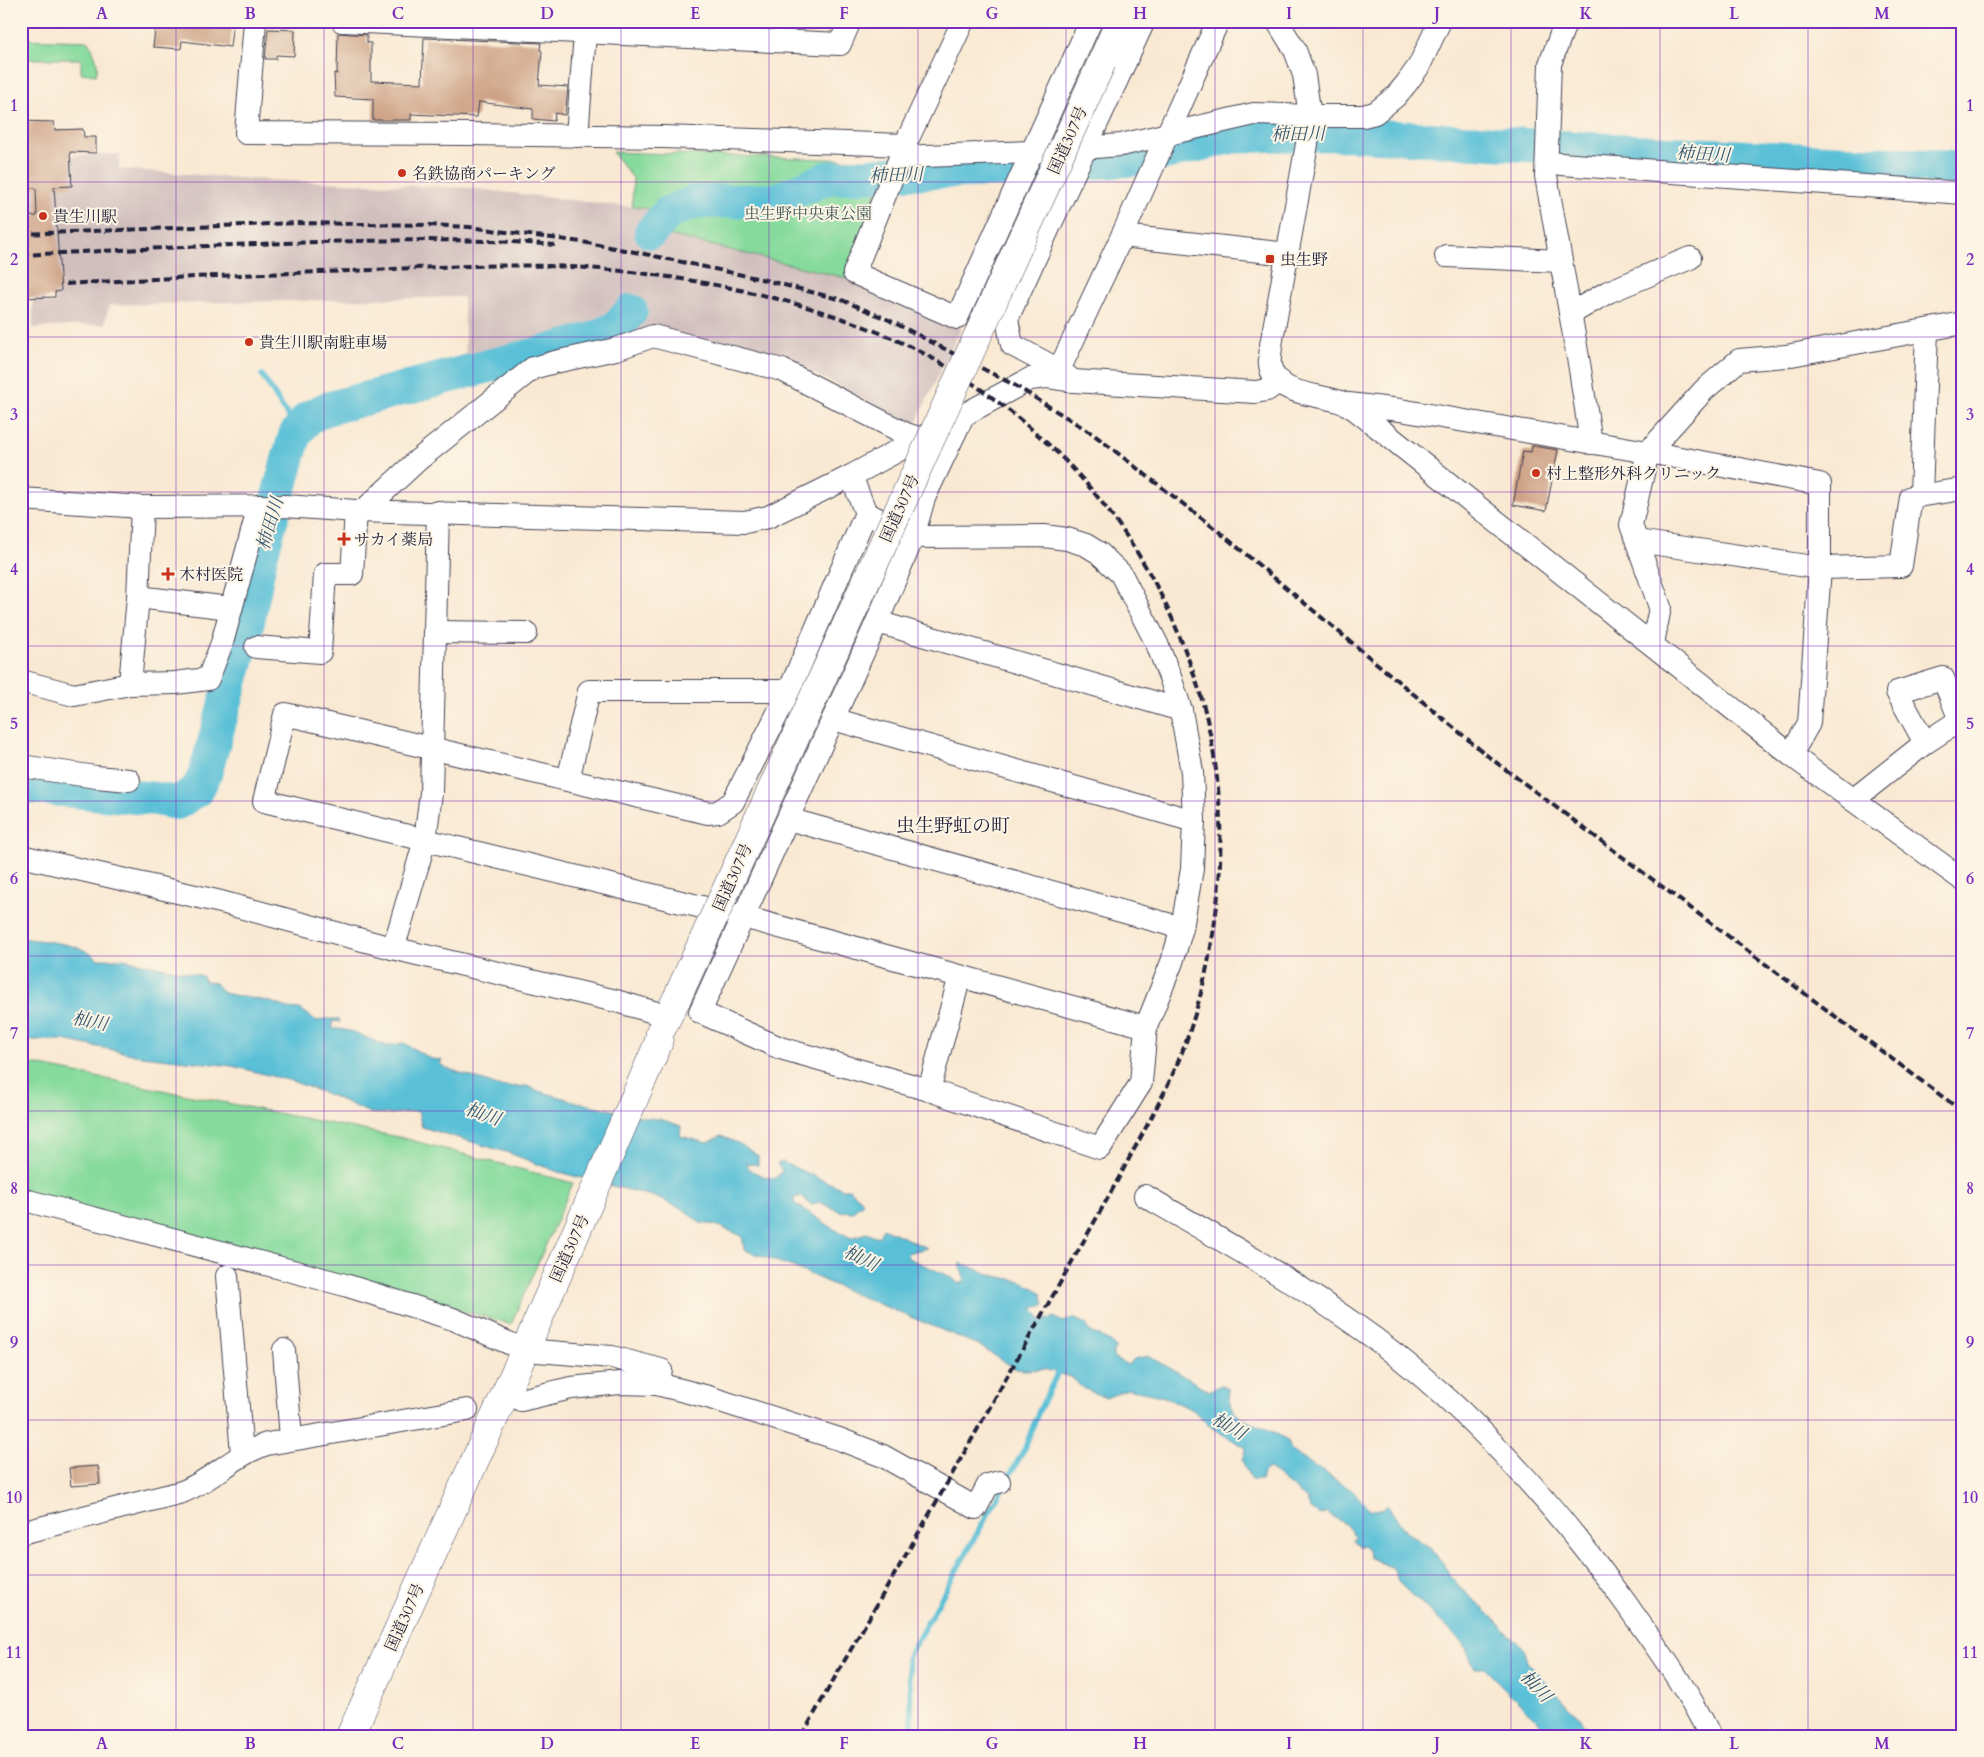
<svg xmlns="http://www.w3.org/2000/svg" width="1984" height="1757" font-family="Cardo,'Noto Serif JP',serif">
	<rect width="100%" height="100%" fill="#fcf5e5"/>
	<filter id="ink" filterUnits="userSpaceOnUse"><feTurbulence type="fractalNoise" baseFrequency=".02" numOctaves="2"/><feDisplacementMap in="SourceGraphic" scale="10" xChannelSelector="R" yChannelSelector="G"/><feConvolveMatrix kernelMatrix="1 2 1 2 8 2 1 2 1" color-interpolation-filters="sRGB"/></filter>
	<filter id="wash" filterUnits="userSpaceOnUse"><feTurbulence type="fractalNoise" baseFrequency=".0096" numOctaves="4" result="noise"/><feDisplacementMap in="SourceGraphic" scale="20" xChannelSelector="R" yChannelSelector="G"/><feGaussianBlur stdDeviation="1.12" result="paint"/><feColorMatrix in="noise" values="0 0 0 0 0 0 0 0 0 0 0 0 0 0 0 0 0 1.4 0 .05"/><feComposite in="paint" operator="in"/></filter>
	<g filter="url(#wash)">
		<rect width="100%" height="100%" fill="#f9e9d3"/>
		<polygon fill="#d1bfbe" points="120,154 119,169 266,180 469,188 657,210 664,234 846,278 961,328 915,425 795,364 723,348 619,339 636,327 648,315 624,309 619,317 604,324 466,356 463,297 109,305 105,324 33,328 33,298 45,297 45,303 55,303 55,292 61,291 60,272 59,268 21,271 21,157"/>
		<g fill="#85da9c" stroke="#547e6c">
			<path d="M21 39 88 41C94 53 100 62 96 75L81 73V59H24V69L21 72Z"/>
			<polygon points="612,152 888,161 846,278 664,234 657,210 632,206 633,178"/>
			<polygon points="21,1062 403,1138 573,1183 511,1324 180,1233 21,1195"/>
		</g>
		<path fill="#5ac0d7" stroke="#3e7189" d="M21 938C46 942 79 942 98 959H123L203 976 204 981 215 983 223 993 271 1002 287 1008 300 1009 317 1021 325 1019H339L340 1022 333 1021 332 1028 350 1031 387 1046 404 1043 431 1059 442 1060 440 1064 446 1068 498 1086 509 1087 527 1086 535 1090 577 1102 646 1118 660 1119 681 1126 680 1136 707 1143 721 1136 740 1144 758 1156V1165L745 1163C752 1174 763 1176 775 1179L782 1171 777 1164 782 1162 843 1189H849L861 1199 863 1203 855 1209 854 1212 839 1211 819 1202 812 1205 801 1196 794 1198V1203L834 1229 851 1238 866 1233 879 1237 883 1228 927 1248 907 1253 908 1258 951 1277 959 1284 965 1281 960 1267 961 1263 995 1276 1021 1281 1041 1292 1044 1305 1033 1308 1042 1321 1054 1317 1063 1322 1073 1318 1086 1324 1089 1331 1110 1341 1116 1349 1113 1351V1358L1128 1365 1134 1359 1149 1356 1209 1391 1221 1385 1228 1388C1227 1425 1257 1420 1280 1436 1282 1437 1285 1438 1287 1440 1289 1442 1290 1448 1291 1451L1353 1491 1369 1509 1381 1510 1387 1505 1406 1532 1431 1548 1460 1588 1488 1613 1524 1649 1529 1664 1596 1736H1552L1484 1668H1475L1464 1644 1398 1581 1394 1569 1369 1557 1368 1550 1363 1546H1359L1353 1539 1356 1537 1345 1524 1326 1512 1320 1515 1310 1508 1307 1499 1268 1468 1263 1472 1261 1480H1251L1242 1460 1246 1448 1212 1428 1193 1410 1162 1396 1127 1389 1106 1398 1085 1389 1071 1377 1044 1369 1024 1370 1016 1369 978 1345 850 1292 793 1267 744 1250 742 1236 716 1225 700 1223 683 1209 652 1196 558 1172 509 1153 422 1127 418 1111 390 1114 370 1113 332 1096 292 1081 232 1066 142 1056 64 1040H21Z"/>
		<g fill="none" stroke-linecap="round" stroke-linejoin="round">
			<g stroke="#5ac0d7" stroke-width="5.5">
				<polyline points="262,375 286,413 300,429"/>
				<polyline points="913,1736 908,1657 1025,1448 1038,1413 1061,1366"/>
			</g>
			<g stroke="#5ac0d7" stroke-width="34">
				<polyline points="651,232 668,213 694,202 776,200 827,178 902,173 1003,170 1140,159 1231,137 1267,135 1346,134 1591,149 1925,166 1963,169"/>
				<polyline points="21,786 156,799 177,803 197,790 205,774 247,626 261,556 295,435 308,418 326,409 496,364 542,353 595,338 617,327 631,311"/>
			</g>
		</g>
		<g id="blocks">
			<g fill="#cda286">
				<polygon points="156,21 233,21 230,47 182,41 181,49 153,47"/>
				<polygon points="268,29 295,30 294,56 276,55 276,59 265,59"/>
				<polygon points="338,33 367,35 367,43 371,43 371,81 422,83 424,38 541,43 540,50 542,51 539,85 568,87 565,115 555,113 554,121 533,119 533,109 479,102 477,117 411,114 411,120 373,120 373,99 335,97 334,73 337,74"/>
				<polygon points="21,121 54,122 55,130 83,129 84,137 96,137 96,153 70,152 72,186 54,187 61,291 55,292 55,297 21,298 21,217 37,216 36,188 21,188"/>
				<polygon points="1532,446 1558,450 1546,511 1513,505 1523,451 1531,452"/>
				<polygon points="98,1466 100,1484 71,1486 69,1468"/>
			</g>
		</g>
	</g>
	<g filter="url(#ink)">
		<use href="#blocks" fill-opacity="0" stroke="#424052" stroke-width="1"/>
		<g fill="none" stroke-linecap="round" stroke-linejoin="round">
			<defs>
				<g id="minor">
					<polyline points="255,21 246,133 471,134 663,137 905,145"/>
					<polyline points="342,21 840,44 850,21"/>
					<polyline points="963,21 905,145 854,273 957,318 1090,23 1086,21"/>
					<polyline points="1144,21 1007,319 1012,345 1059,370 1073,381 1255,392 1267,390 1280,381"/>
					<path d="M1277 21 1295 50 1304 75 1310 116 1307 144 1271 345C1271 352 1269 359 1270 365 1275 398 1324 393 1346 404 1355 408 1363 416 1371 422L1791 755 1963 880"/>
					<polyline points="1566,21 1550,64 1546,176 1580,369 1591,443"/>
					<polyline points="577,136 586,21"/>
					<polyline points="900,157 1031,152 1121,145 1254,114 1310,116 1363,116 1375,113 1395,97 1406,84 1419,66 1440,21"/>
					<polyline points="1547,163 1963,193"/>
					<polyline points="1122,236 1288,254"/>
					<polyline points="1446,256 1561,261"/>
					<polyline points="1570,314 1608,292 1690,258"/>
					<polyline points="1059,370 1122,236 1218,21"/>
					<polyline points="1349,404 1400,410 1648,452 1820,484 1820,568 1809,723 1791,755"/>
					<polyline points="851,476 866,513 789,691 733,802 718,812 708,813 285,714 264,801 743,917 1146,1027"/>
					<polyline points="1921,495 1927,330"/>
					<polyline points="21,499 142,507 285,506 356,511 745,522 768,517 851,476 1030,379 1047,377 1073,381"/>
					<polyline points="363,511 418,460 533,368 555,362 616,349 653,336 782,370 906,434 921,439"/>
					<polyline points="866,513 913,537 1044,536 1067,539 1086,545 1099,553 1121,574 1157,644 1170,677 1181,710 1192,772 1194,821 1192,869 1182,928 1172,962 1146,1027 1141,1083 1100,1148 929,1090 780,1048 700,1012 877,622 913,537 924,498 963,416"/>
					<polyline points="1637,541 1820,568 1901,566 1911,497 1963,489"/>
					<polyline points="138,597 230,608"/>
					<polyline points="877,622 1181,710"/>
					<polyline points="436,632 526,633"/>
					<polyline points="1653,644 1660,607 1631,525 1648,452 1704,390 1739,360 1786,356 1963,323"/>
					<polyline points="256,647 320,652 325,574 352,574 356,511"/>
					<polyline points="21,681 74,695 130,684 175,683 208,679 222,643 259,506"/>
					<polyline points="130,684 138,597 142,507"/>
					<polyline points="833,719 1194,821"/>
					<polyline points="21,766 96,777 129,780"/>
					<polyline points="568,780 589,691 789,691"/>
					<polyline points="1853,800 1925,743 1897,692 1943,678 1960,720 1925,743"/>
					<polyline points="788,819 1182,928"/>
					<polyline points="21,856 221,902 392,948 616,1001 667,1016"/>
					<polyline points="392,948 398,933 425,840 431,793 438,512"/>
					<polyline points="929,1090 960,976"/>
					<path d="M1145 1196C1215 1236 1286 1276 1353 1323 1460 1397 1551 1499 1627 1605 1656 1647 1688 1689 1710 1736"/>
					<polyline points="21,1199 345,1285 453,1319 525,1350 612,1357 661,1370 657,1384"/>
					<polyline points="227,1276 242,1454"/>
					<polyline points="284,1350 291,1439"/>
					<polyline points="521,1400 571,1388 620,1383 657,1384 708,1397 839,1439 883,1456 976,1508 988,1485 999,1482"/>
					<path d="M21 1533 182 1492C213 1480 235 1454 267 1444L467 1410"/>
				</g>
				<g id="highway">
					<polyline points="1102,62 1120,21"/>
					<polyline points="350,1736 525,1350 658,1044 660,1032 677,998"/>
				</g>
			</defs>
			<use href="#minor" stroke="#424052" stroke-width="24"/>
			<use href="#highway" stroke="#424052" stroke-width="29"/>
			<use href="#minor" stroke="#fff" stroke-width="22"/>
			<use href="#highway" stroke="#fff" stroke-width="28"/>
			<g stroke="#22223b" stroke-width="4" stroke-dasharray="8 4" stroke-linecap="butt">
				<polyline points="21,234 296,223 429,225 469,227 582,242 640,253 761,279 842,300 889,320 1016,386 1093,434 1218,531 1489,757 1963,1112"/>
				<path d="M21 255C120 250 218 245 317 242 397 240 476 238 555 245"/>
				<path d="M66 284C161 278 256 274 351 271 417 268 483 264 549 266 668 270 814 297 921 352 957 371 992 396 1023 422 1090 477 1144 550 1177 630 1189 660 1201 691 1208 724 1230 823 1222 933 1190 1030 1176 1073 1154 1113 1132 1153 1109 1197 1084 1240 1060 1283 1019 1355 979 1427 938 1499 893 1578 846 1656 802 1736"/>
			</g>
			<defs>
				<polyline id="highway-bridge" points="677,998 1102,62"/>
			</defs>
			<use href="#highway-bridge" stroke="#424052" stroke-width="29" stroke-linecap="butt"/>
			<use href="#highway-bridge" stroke="#fff" stroke-width="28"/>
		</g>
	</g>
	<path fill="none" stroke="#7b2cbf" stroke-width="1" stroke-opacity="0.55" d="M176 21V1736M324 21V1736M473 21V1736M621 21V1736M769 21V1736M918 21V1736M1066 21V1736M1215 21V1736M1363 21V1736M1511 21V1736M1660 21V1736M1808 21V1736M21 182H1963M21 337H1963M21 492H1963M21 646H1963M21 801H1963M21 956H1963M21 1111H1963M21 1265H1963M21 1420H1963M21 1575H1963"/>
	<g fill="#c8321e" stroke="#fcf5e5" stroke-width="2">
		<circle cx="402" cy="173" r="5"/>
		<circle cx="43" cy="216" r="5"/>
		<rect x="1265" y="254" width="10" height="10" rx="2.5"/>
		<circle cx="249" cy="342" r="5"/>
		<circle cx="1536" cy="473" r="5"/>
		<path d="M341.5 531.5h5v5h5v5h-5v5h-5v-5h-5v-5h5z"/>
		<path d="M165.5 566.5h5v5h5v5h-5v5h-5v-5h-5v-5h5z"/>
	</g>
	<g text-anchor="middle" stroke-width="4" stroke-linejoin="round" paint-order="stroke">
		<g font-size="16" fill="#22223b" stroke="#fcf5e5">
			<text transform="translate(1067 140) rotate(-66)" y="6">国道307号</text>
			<text transform="translate(899 508) rotate(-66)" y="6">国道307号</text>
			<text transform="translate(732 877) rotate(-66)" y="6">国道307号</text>
			<text transform="translate(569 1248) rotate(-66)" y="6">国道307号</text>
			<text transform="translate(404 1617) rotate(-66)" y="6">国道307号</text>
		</g>
		<g font-size="16" fill="#22223b" stroke="#fcf5e5" text-anchor="start">
			<text x="412" y="179">名鉄協商パーキング</text>
			<text x="53" y="222">貴生川駅</text>
			<text x="1280" y="265">虫生野</text>
			<text x="259" y="348">貴生川駅南駐車場</text>
			<text x="1546" y="479">村上整形外科クリニック</text>
			<text x="354" y="545">サカイ薬局</text>
			<text x="179" y="580">木村医院</text>
		</g>
		<g font-size="16" fill="#405958" stroke="#fcf5e5">
			<text x="808" y="219">虫生野中央東公園</text>
		</g>
		<g font-size="18" font-style="italic" fill="#365972" stroke="#fcf5e5">
			<text transform="translate(1298 134) rotate(-1)" y="6">柿田川</text>
			<text transform="translate(1703 154) rotate(3)" y="6">柿田川</text>
			<text transform="translate(896 175) rotate(-2)" y="6">柿田川</text>
			<text transform="translate(270 524) rotate(-74)" y="6">柿田川</text>
			<text transform="translate(90 1021) rotate(11)" y="6">杣川</text>
			<text transform="translate(483 1114) rotate(19)" y="6">杣川</text>
			<text transform="translate(861 1258) rotate(25)" y="6">杣川</text>
			<text transform="translate(1229 1426) rotate(30)" y="6">杣川</text>
			<text transform="translate(1536 1686) rotate(46)" y="6">杣川</text>
		</g>
		<g font-size="19" fill="#22223b" stroke="#fcf5e5">
			<text x="953" y="832">虫生野虹の町</text>
		</g>
	</g>
	<rect width="1984" height="1757" fill="none" stroke="#fcf5e5" stroke-width="55"/>
	<rect x="28" y="28" width="1928" height="1702" fill="none" stroke="#7b2cbf" stroke-width="2"/>
	<g font-size="16" text-anchor="middle" font-weight="bold" fill="#7b2cbf">
		<text x="102" y="19">A</text>
		<text x="250" y="19">B</text>
		<text x="398" y="19">C</text>
		<text x="547" y="19">D</text>
		<text x="695" y="19">E</text>
		<text x="844" y="19">F</text>
		<text x="992" y="19">G</text>
		<text x="1140" y="19">H</text>
		<text x="1289" y="19">I</text>
		<text x="1437" y="19">J</text>
		<text x="1586" y="19">K</text>
		<text x="1734" y="19">L</text>
		<text x="1882" y="19">M</text>
		<text x="14" y="111">1</text>
		<text x="1970" y="111">1</text>
		<text x="14" y="265">2</text>
		<text x="1970" y="265">2</text>
		<text x="14" y="420">3</text>
		<text x="1970" y="420">3</text>
		<text x="14" y="575">4</text>
		<text x="1970" y="575">4</text>
		<text x="14" y="729">5</text>
		<text x="1970" y="729">5</text>
		<text x="14" y="884">6</text>
		<text x="1970" y="884">6</text>
		<text x="14" y="1039">7</text>
		<text x="1970" y="1039">7</text>
		<text x="14" y="1194">8</text>
		<text x="1970" y="1194">8</text>
		<text x="14" y="1348">9</text>
		<text x="1970" y="1348">9</text>
		<text x="14" y="1503">10</text>
		<text x="1970" y="1503">10</text>
		<text x="14" y="1658">11</text>
		<text x="1970" y="1658">11</text>
		<text x="102" y="1749">A</text>
		<text x="250" y="1749">B</text>
		<text x="398" y="1749">C</text>
		<text x="547" y="1749">D</text>
		<text x="695" y="1749">E</text>
		<text x="844" y="1749">F</text>
		<text x="992" y="1749">G</text>
		<text x="1140" y="1749">H</text>
		<text x="1289" y="1749">I</text>
		<text x="1437" y="1749">J</text>
		<text x="1586" y="1749">K</text>
		<text x="1734" y="1749">L</text>
		<text x="1882" y="1749">M</text>
	</g>
</svg>
